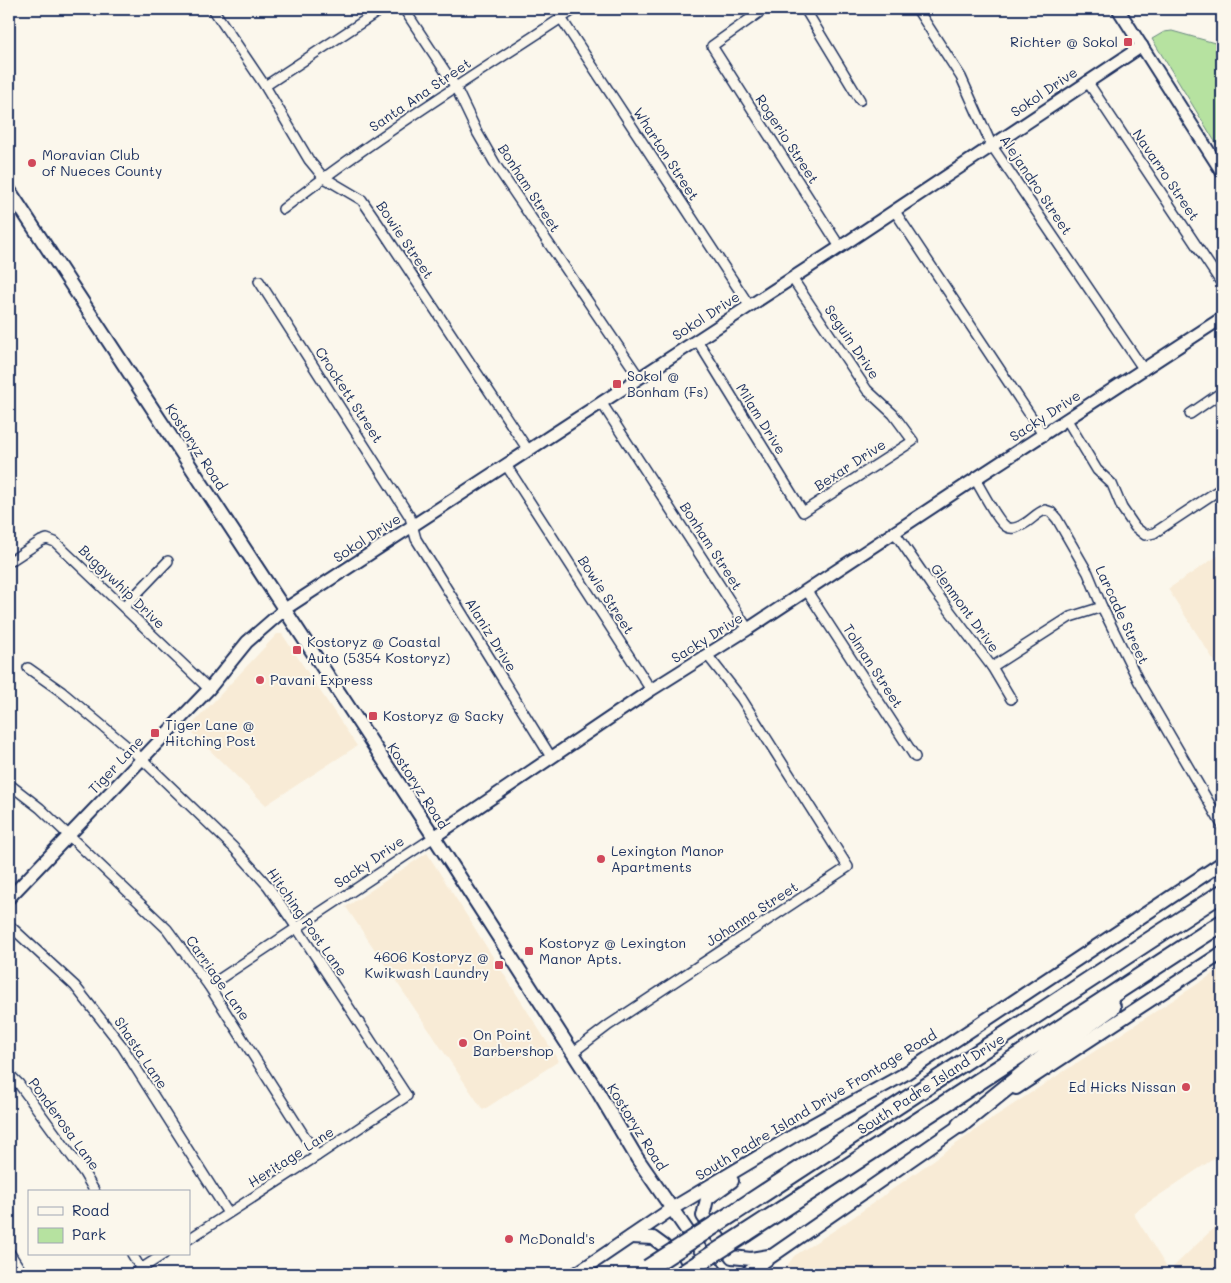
<svg xmlns="http://www.w3.org/2000/svg" width="1231" height="1283" font-family="Mali,sans-serif">
	<rect width="100%" height="100%" fill="#fbf7ec"/>
	<filter id="ink" filterUnits="userSpaceOnUse"><feTurbulence type="fractalNoise" baseFrequency=".02" numOctaves="2"/><feDisplacementMap in="SourceGraphic" scale="10" xChannelSelector="R" yChannelSelector="G"/><feConvolveMatrix kernelMatrix="1 2 1 2 8 2 1 2 1" color-interpolation-filters="sRGB"/></filter>
	<g filter="url(#ink)">
		<g fill="#f8ebd6">
			<polygon points="1222,553 1222,673 1168,589"/>
			<polygon points="277,634 282,634 357,746 266,805 188,729"/>
			<polygon points="427,853 559,1061 483,1110 346,907"/>
			<polygon points="1222,968 1222,1153 1133,1213 1169,1271 1222,1220 1222,1274 1171,1274 1168,1271 1163,1274 781,1274 794,1256 838,1228 994,1117"/>
		</g>
		<polygon fill="#b6e2a0" stroke="#68887f" points="1172,31 1222,45 1222,153 1152,39 1164,32"/>
		<g fill="none" stroke-linecap="round" stroke-linejoin="round">
			<defs>
				<g id="minor">
					<polyline points="213,9 265,86 309,160 323,177 362,200 375,219 528,450"/>
					<polyline points="404,9 455,86 477,132 497,167 639,377"/>
					<polyline points="764,9 712,46 840,247"/>
					<polyline points="805,9 860,100"/>
					<polyline points="917,9 961,77 992,146 1144,370"/>
					<polyline points="561,18 749,305"/>
					<polyline points="1087,81 1222,284"/>
					<polyline points="265,86 382,9"/>
					<path d="M283 209C376 136 477 74 575 9"/>
					<polyline points="894,210 1044,436"/>
					<polyline points="259,281 410,517 416,539 551,757"/>
					<polyline points="697,340 803,512 913,441 893,414 867,390 792,278"/>
					<polyline points="601,402 748,629"/>
					<polyline points="1190,414 1222,392"/>
					<polyline points="1067,420 1097,470 1112,484 1122,508 1135,527 1145,535 1154,533 1222,488"/>
					<polyline points="506,465 651,690"/>
					<path d="M975 479C981 489 999 524 1007 527 1012 530 1018 527 1022 525 1031 521 1036 513 1045 510L1051 512 1057 519 1088 573 1102 607 1139 682 1222 825"/>
					<polyline points="895,533 935,591 992,667 1011,699"/>
					<polyline points="9,562 41,541 47,539 55,542 209,689"/>
					<polyline points="807,591 915,757"/>
					<polyline points="124,607 168,561"/>
					<polyline points="992,667 1070,617 1102,607"/>
					<polyline points="28,668 62,692 142,759 234,848 268,886 297,928 407,1096 317,1156 189,1239"/>
					<polyline points="9,784 40,808 167,929 209,986 317,1156"/>
					<polyline points="9,925 75,986 122,1046 228,1213"/>
					<polyline points="209,986 434,837"/>
					<polyline points="572,1053 609,1025 848,867 741,698 708,656"/>
					<polyline points="9,1074 19,1084 84,1173 95,1192"/>
					<polyline points="9,1252 23,1274"/>
					<polyline points="132,1254 141,1269"/>
					<polyline points="133,1274 164,1254"/>
				</g>
				<g id="tertiary">
					<polyline points="1118,9 1222,172"/>
					<polyline points="434,837 651,690 748,629 975,479 1222,318"/>
					<polyline points="9,898 209,689 247,642 285,609 840,247 1142,46"/>
				</g>
				<g id="secondary">
					<polyline points="9,190 434,837 598,1092 637,1158 717,1274"/>
					<polyline points="1016,1088 1222,953"/>
					<polyline points="732,1181 707,1199 703,1216 732,1257 751,1259 769,1256"/>
					<polyline points="631,1237 653,1238 664,1246 678,1274"/>
					<polyline points="576,1274 673,1208 805,1129 903,1075 1222,863"/>
					<polyline points="746,1274 968,1120"/>
				</g>
				<g id="motorway">
					<polyline points="960,1125 1057,1047 1112,1007"/>
					<polyline points="735,1212 1222,893"/>
					<polyline points="746,1233 1222,923"/>
				</g>
			</defs>
			<use href="#minor" stroke="#1b2f5e" stroke-width="12"/>
			<use href="#tertiary" stroke="#1b2f5e" stroke-width="15"/>
			<use href="#secondary" stroke="#1b2f5e" stroke-width="16"/>
			<use href="#motorway" stroke="#1b2f5e" stroke-width="20"/>
			<use href="#minor" stroke="#fbf7ec" stroke-width="9"/>
			<use href="#tertiary" stroke="#fbf7ec" stroke-width="11"/>
			<use href="#secondary" stroke="#fbf7ec" stroke-width="12"/>
			<use href="#motorway" stroke="#fbf7ec" stroke-width="16"/>
			<defs>
				<g id="motorway-bridge">
					<polyline points="648,1268 735,1212"/>
					<polyline points="682,1274 746,1233"/>
				</g>
			</defs>
			<use href="#motorway-bridge" stroke="#1b2f5e" stroke-width="20" stroke-linecap="butt"/>
			<use href="#motorway-bridge" stroke="#fbf7ec" stroke-width="16"/>
		</g>
	</g>
	<g fill="#d1495b" stroke="#fbf7ec" stroke-width="2">
		<rect x="1123" y="37" width="10" height="10" rx="2.5"/>
		<circle cx="32" cy="163" r="5"/>
		<rect x="612" y="379" width="10" height="10" rx="2.5"/>
		<rect x="292" y="645" width="10" height="10" rx="2.5"/>
		<circle cx="260" cy="680" r="5"/>
		<rect x="368" y="711" width="10" height="10" rx="2.5"/>
		<rect x="150" y="728" width="10" height="10" rx="2.5"/>
		<circle cx="601" cy="859" r="5"/>
		<rect x="524" y="946" width="10" height="10" rx="2.5"/>
		<rect x="494" y="960" width="10" height="10" rx="2.5"/>
		<circle cx="463" cy="1043" r="5"/>
		<circle cx="1186" cy="1087" r="5"/>
		<circle cx="509" cy="1239" r="5"/>
	</g>
	<g text-anchor="middle" stroke-width="4" stroke-linejoin="round" paint-order="stroke">
		<g font-size="14" fill="#1b2f5e" stroke="#fbf7ec" text-anchor="start">
			<text x="1118" y="47" text-anchor="end">Richter @ Sokol</text>
			<text x="42" y="160">Moravian Club<tspan x="42" dy="16">of Nueces County</tspan></text>
			<text x="627" y="381">Sokol @<tspan x="627" dy="16">Bonham (Fs)</tspan></text>
			<text x="307" y="647">Kostoryz @ Coastal<tspan x="307" dy="16">Auto (5354 Kostoryz)</tspan></text>
			<text x="270" y="685">Pavani Express</text>
			<text x="383" y="721">Kostoryz @ Sacky</text>
			<text x="165" y="730">Tiger Lane @<tspan x="165" dy="16">Hitching Post</tspan></text>
			<text x="611" y="856">Lexington Manor<tspan x="611" dy="16">Apartments</tspan></text>
			<text x="539" y="948">Kostoryz @ Lexington<tspan x="539" dy="16">Manor Apts.</tspan></text>
			<text x="489" y="962" text-anchor="end">4606 Kostoryz @<tspan x="489" dy="16">Kwikwash Laundry</tspan></text>
			<text x="473" y="1040">On Point<tspan x="473" dy="16">Barbershop</tspan></text>
			<text x="1176" y="1092" text-anchor="end">Ed Hicks Nissan</text>
			<text x="519" y="1244">McDonald's</text>
		</g>
		<g font-size="14" fill="#1b2f5e" stroke="#fbf7ec">
			<text transform="translate(1044 92) rotate(-34)" y="5">Sokol Drive</text>
			<text transform="translate(420 95) rotate(-34)" y="5">Santa Ana Street</text>
			<text transform="translate(787 139) rotate(57)" y="5">Rogerio Street</text>
			<text transform="translate(666 154) rotate(57)" y="5">Wharton Street</text>
			<text transform="translate(1166 175) rotate(56)" y="5">Navarro Street</text>
			<text transform="translate(1036 185) rotate(56)" y="5">Alejandro Street</text>
			<text transform="translate(529 188) rotate(57)" y="5">Bonham Street</text>
			<text transform="translate(405 240) rotate(56)" y="5">Bowie Street</text>
			<text transform="translate(706 316) rotate(-33)" y="5">Sokol Drive</text>
			<text transform="translate(852 342) rotate(56)" y="5">Seguin Drive</text>
			<text transform="translate(349 395) rotate(57)" y="5">Crockett Street</text>
			<text transform="translate(1045 416) rotate(-33)" y="5">Sacky Drive</text>
			<text transform="translate(761 419) rotate(58)" y="5">Milam Drive</text>
			<text transform="translate(196 447) rotate(57)" y="5">Kostoryz Road</text>
			<text transform="translate(850 465) rotate(-33)" y="5">Bexar Drive</text>
			<text transform="translate(367 538) rotate(-33)" y="5">Sokol Drive</text>
			<text transform="translate(711 546) rotate(57)" y="5">Bonham Street</text>
			<text transform="translate(122 587) rotate(44)" y="5">Buggywhip Drive</text>
			<text transform="translate(606 595) rotate(57)" y="5">Bowie Street</text>
			<text transform="translate(965 608) rotate(54)" y="5">Glenmont Drive</text>
			<text transform="translate(1122 615) rotate(65)" y="5">Larcade Street</text>
			<text transform="translate(491 635) rotate(58)" y="5">Alaniz Drive</text>
			<text transform="translate(707 638) rotate(-32)" y="5">Sacky Drive</text>
			<text transform="translate(873 666) rotate(57)" y="5">Tolman Street</text>
			<text transform="translate(116 765) rotate(-47)" y="5">Tiger Lane</text>
			<text transform="translate(418 786) rotate(57)" y="5">Kostoryz Road</text>
			<text transform="translate(369 862) rotate(-34)" y="5">Sacky Drive</text>
			<text transform="translate(752 914) rotate(-33)" y="5">Johanna Street</text>
			<text transform="translate(307 922) rotate(55)" y="5">Hitching Post Lane</text>
			<text transform="translate(218 978) rotate(55)" y="5">Carriage Lane</text>
			<text transform="translate(141 1053) rotate(56)" y="5">Shasta Lane</text>
			<text transform="translate(931 1084) rotate(-33)" y="5">South Padre Island Drive</text>
			<text transform="translate(816 1105) rotate(-31)" y="5">South Padre Island Drive Frontage Road</text>
			<text transform="translate(64 1124) rotate(54)" y="5">Ponderosa Lane</text>
			<text transform="translate(637 1127) rotate(58)" y="5">Kostoryz Road</text>
			<text transform="translate(291 1157) rotate(-33)" y="5">Heritage Lane</text>
		</g>
	</g>
	<rect width="1231" height="1283" fill="none" stroke="#fbf7ec" stroke-width="30"/>
	<rect x="15" y="15" width="1201" height="1253" fill="none" stroke="#1b2f5e" stroke-width="2" filter="url(#ink)"/>
	<rect x="28" y="1190" width="162" height="65" fill="#fbf7ec" stroke="#a1a7b3"/>
	<rect x="38" y="1207" width="25" height="8" fill="#fbf7ec" stroke="#a1a7b3"/>
	<text x="72" y="1216" font-size="15" fill="#1b2f5e">Road</text>
	<rect x="38" y="1228" width="25" height="15" fill="#b6e2a0" stroke="#a1a7b3"/>
	<text x="72" y="1240" font-size="15" fill="#1b2f5e">Park</text>
</svg>
